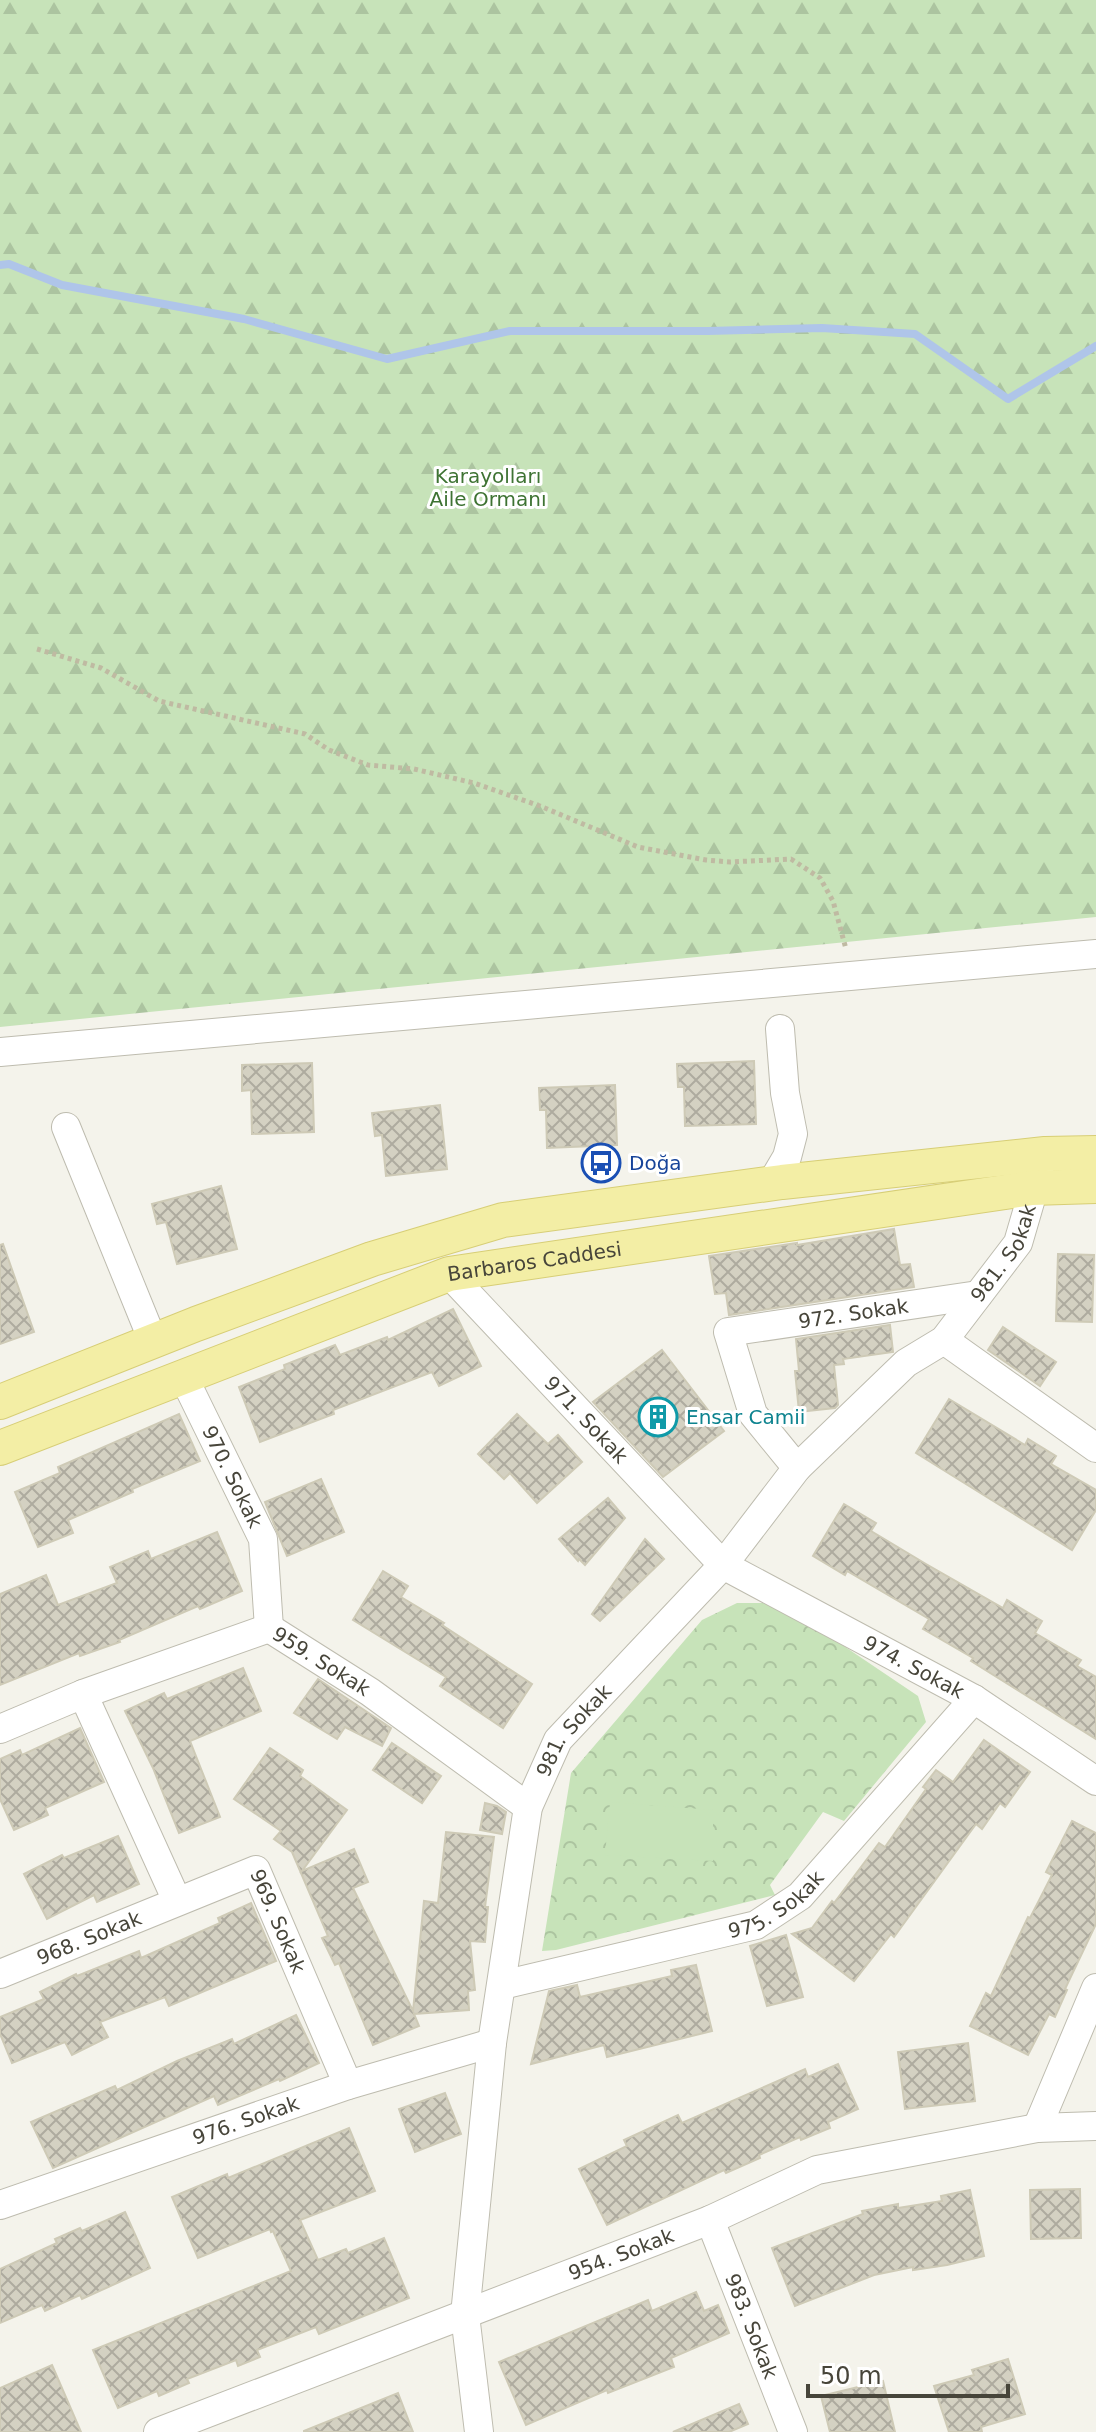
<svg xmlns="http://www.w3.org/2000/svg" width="1096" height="2432" font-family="'DejaVu Sans',sans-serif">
	<defs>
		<pattern id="forest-firs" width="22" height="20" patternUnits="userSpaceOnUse" patternTransform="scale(2)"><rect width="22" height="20" fill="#c7e3b9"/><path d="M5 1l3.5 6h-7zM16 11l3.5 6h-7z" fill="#acc4a0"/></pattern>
		<pattern id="park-crowns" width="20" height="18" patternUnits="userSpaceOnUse" patternTransform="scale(2)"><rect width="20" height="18" fill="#c7e3b9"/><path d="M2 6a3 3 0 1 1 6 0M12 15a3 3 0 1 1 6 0" fill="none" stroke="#acc4a0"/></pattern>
		<pattern id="building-cross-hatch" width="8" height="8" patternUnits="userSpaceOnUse" patternTransform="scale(2)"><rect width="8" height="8" fill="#d4d1c2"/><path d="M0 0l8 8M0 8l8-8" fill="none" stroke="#aeab9f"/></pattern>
	</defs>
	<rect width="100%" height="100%" fill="#f4f3eb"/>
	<polygon fill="url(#forest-firs)" points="0,0 1096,0 1096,917 0,1027"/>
	<polygon fill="url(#park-crowns)" points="737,1603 780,1603 918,1696 926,1722 844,1821 823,1812 770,1885 775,1895 556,1950 542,1951 571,1773 702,1620"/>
	<polygon fill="#c7e3b9" points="610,1802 713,1810 713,1861 605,1855"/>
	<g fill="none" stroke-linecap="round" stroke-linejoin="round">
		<polyline stroke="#afc5e9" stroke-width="8" points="0,265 9,264 62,285 244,319 387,359 510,331 708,331 822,328 915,334 1008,399 1096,346"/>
	</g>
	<g fill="url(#building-cross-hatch)" stroke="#cecab6" stroke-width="2">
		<polygon points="754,1061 756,1124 685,1126 684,1087 678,1087 677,1064"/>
		<polygon points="312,1063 314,1132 252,1134 251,1090 242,1091 242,1065"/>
		<polygon points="615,1085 617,1145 547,1148 546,1110 540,1110 539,1088"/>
		<polygon points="440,1105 447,1169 386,1176 382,1135 375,1136 372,1113"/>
		<polygon points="221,1186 237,1249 177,1264 166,1222 157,1224 152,1204"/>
		<polygon points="894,1229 900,1265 910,1264 914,1287 729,1315 726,1293 715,1294 709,1256 797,1243 797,1245"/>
		<polygon points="3,1244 34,1332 0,1344 0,1245"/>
		<polygon points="1058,1254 1094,1255 1092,1322 1056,1321"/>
		<polygon points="453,1309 481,1366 439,1386 432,1372 333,1410 334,1414 260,1442 239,1387 285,1369 284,1365 335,1345 340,1355 387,1337 388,1340"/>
		<polygon points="890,1325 893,1352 843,1359 844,1364 834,1365 838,1405 835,1408 799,1412 795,1371 799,1371 796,1339"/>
		<polygon points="1003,1327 1056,1362 1040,1386 988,1350"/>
		<polygon points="662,1350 724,1431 663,1477 593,1402"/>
		<polygon points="949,1399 1025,1445 1028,1439 1056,1456 1051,1464 1096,1490 1096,1510 1072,1550 916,1453"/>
		<polygon points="179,1414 200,1461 132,1489 133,1492 68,1520 73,1533 38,1547 15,1492 60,1473 58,1467"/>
		<polygon points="517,1414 548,1444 558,1435 582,1462 537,1503 510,1473 504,1479 478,1454"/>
		<polygon points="321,1479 344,1532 287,1556 265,1502"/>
		<polygon points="608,1498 625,1518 585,1565 579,1559 578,1561 559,1539"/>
		<polygon points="844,1504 876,1523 871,1531 926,1564 1003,1608 1007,1600 1042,1621 1035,1633 1081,1660 1077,1666 1096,1677 1096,1739 971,1661 973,1658 923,1629 929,1619 847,1571 845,1575 813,1556"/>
		<polygon points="217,1532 242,1591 200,1609 198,1606 119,1640 120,1642 80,1656 79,1653 0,1685 0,1594 46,1575 58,1605 117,1583 110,1567 148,1551 151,1559"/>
		<polygon points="645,1539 664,1559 600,1621 592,1614"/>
		<polygon points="383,1571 408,1586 401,1597 444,1623 442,1625 532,1684 503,1728 440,1686 446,1677 353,1620"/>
		<polygon points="243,1668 261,1711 190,1741 220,1817 179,1833 153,1768 125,1711 164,1693 167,1699"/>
		<polygon points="318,1679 391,1728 382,1746 345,1727 337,1739 294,1713"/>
		<polygon points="80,1728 104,1782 45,1808 48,1815 14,1830 0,1799 0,1759 20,1750 22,1755"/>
		<polygon points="984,1740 1030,1772 1005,1807 1000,1803 982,1829 976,1824 894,1937 891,1934 854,1981 792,1934 812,1928 832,1901 834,1903 879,1843 885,1847 926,1789 923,1787 936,1770 953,1782"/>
		<polygon points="392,1743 441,1776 422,1803 373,1770"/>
		<polygon points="270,1748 303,1770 300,1776 347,1810 302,1871 354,1849 368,1882 353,1888 413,2011 424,1901 438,1903 446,1832 494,1837 485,1907 488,1907 485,1942 470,1941 475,1990 468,1991 469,2010 414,2014 419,2026 373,2045 339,1963 335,1965 322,1938 328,1936 292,1852 274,1839 281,1831 234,1799"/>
		<polygon points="485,1803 497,1806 506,1812 502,1834 480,1830"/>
		<polygon points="1072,1821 1096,1833 1096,1924 1065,1989 1067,1990 1055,2017 1049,2014 1028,2055 970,2026 986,1993 991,1996 1028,1917 1030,1918 1052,1875 1046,1872"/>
		<polygon points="118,1836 139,1884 97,1902 94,1895 47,1919 24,1874 62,1855 64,1858"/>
		<polygon points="251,1903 276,1961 169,2006 165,1997 100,2022 108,2037 72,2055 65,2042 12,2063 0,2034 0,2017 44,1999 40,1992 76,1974 77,1976 139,1951 141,1958 220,1923 218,1918"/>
		<polygon points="786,1935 803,1997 767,2006 750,1946"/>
		<polygon points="696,1965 712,2031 607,2057 604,2045 531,2064 549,1991 577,1985 580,1997 672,1976 671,1970"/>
		<polygon points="296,2015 319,2063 280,2081 279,2079 218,2105 214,2096 53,2168 31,2122 115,2086 117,2090 177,2061 232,2039 234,2044"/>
		<polygon points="968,2043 975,2101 905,2109 898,2052"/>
		<polygon points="838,2064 858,2109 828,2122 830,2128 801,2140 800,2137 759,2155 760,2158 726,2173 724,2170 607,2225 579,2169 627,2146 624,2140 678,2115 682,2123 805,2069 808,2077"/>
		<polygon points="445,2093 461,2134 415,2152 399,2109"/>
		<polygon points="349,2128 375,2191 300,2220 318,2260 346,2249 348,2253 384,2238 409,2298 319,2334 316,2327 257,2350 260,2357 238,2366 236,2360 187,2379 189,2383 159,2396 157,2391 118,2408 93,2350 291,2271 273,2231 271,2232 270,2229 198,2258 172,2197 227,2174 228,2178"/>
		<polygon points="1080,2189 1081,2238 1031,2239 1030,2190"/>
		<polygon points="970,2190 984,2256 947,2265 913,2270 913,2267 874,2275 795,2306 772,2248 863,2214 862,2211 898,2204 898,2208 942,2201 941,2196"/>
		<polygon points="125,2212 150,2268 82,2299 80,2295 45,2311 42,2305 0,2323 0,2269 57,2243 55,2239 80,2228 82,2231"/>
		<polygon points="696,2292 704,2311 718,2305 729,2333 671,2358 674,2367 608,2393 607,2390 526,2425 499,2362 648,2300 652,2311"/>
		<polygon points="1008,2359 1025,2414 981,2427 982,2432 949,2432 934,2386 974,2375 972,2370"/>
		<polygon points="52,2365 81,2432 0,2432 0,2388"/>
		<polygon points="883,2381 895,2432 830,2432 821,2396"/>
		<polygon points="398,2393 413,2432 304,2432 304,2431"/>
		<polygon points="739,2404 748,2424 729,2432 673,2432"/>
	</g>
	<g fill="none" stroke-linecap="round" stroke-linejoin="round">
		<defs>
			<g id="minor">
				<polyline points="0,1052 1096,954"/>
				<polyline points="66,1127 153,1341"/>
				<polyline points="771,1184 787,1157 793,1134 785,1093 780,1029"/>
				<path id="s1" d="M449 1274 723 1565 974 1699 1096 1781"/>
				<polyline points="944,1340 1096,1448"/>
				<path id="s2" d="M184 1378 263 1539 269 1628"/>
				<path id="s3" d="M797 1468 753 1414 728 1332 978 1295"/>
				<path id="s4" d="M269 1628 370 1692 528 1807"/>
				<polyline points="83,1694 177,1901"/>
				<polyline points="0,1729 83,1694 269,1628"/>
				<path id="s5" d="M0 1974 256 1870 348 2085"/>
				<path id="s6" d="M502 1985 756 1925 800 1896 974 1699"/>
				<polyline points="1037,2128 1096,1988"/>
				<path id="s7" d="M0 2205 348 2085 492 2043"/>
				<path id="s8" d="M710 2220 793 2432"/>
				<path id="s9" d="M158 2432 710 2220 817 2170 1037 2128 1096 2126"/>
				<path id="s10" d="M479 2432 465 2315 492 2043 528 1807 558 1740 723 1565 797 1468 906 1363 944 1340 1018 1243 1039 1171"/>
			</g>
			<g id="major">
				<polyline points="0,1402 196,1324 372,1259 503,1220 782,1182 1045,1154 1096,1153"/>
				<path id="s11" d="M0 1448 449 1274 1032 1188 1096 1186"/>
			</g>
		</defs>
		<use href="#minor" stroke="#bebcaf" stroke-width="30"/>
		<use href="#major" stroke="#d7ce76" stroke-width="36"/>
		<polyline stroke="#bfbaa2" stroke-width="5" stroke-dasharray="4 4" stroke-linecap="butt" points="37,649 101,668 159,701 305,734 329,750 368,765 414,769 474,783 540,806 638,847 706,860 730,862 791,859 820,878 833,901 846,949"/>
		<use href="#minor" stroke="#fff" stroke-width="28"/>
		<use href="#major" stroke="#f3eea5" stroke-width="34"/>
	</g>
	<defs>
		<symbol id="bus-ring" viewBox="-11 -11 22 22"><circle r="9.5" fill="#fff" stroke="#1a4fb4" stroke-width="1.5"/><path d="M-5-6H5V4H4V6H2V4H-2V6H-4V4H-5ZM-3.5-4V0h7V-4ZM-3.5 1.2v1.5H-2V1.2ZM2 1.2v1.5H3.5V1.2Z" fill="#1a4fb4"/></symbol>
		<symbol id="building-ring" viewBox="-11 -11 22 22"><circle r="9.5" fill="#fff" stroke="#0f9aa8" stroke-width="1.5"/><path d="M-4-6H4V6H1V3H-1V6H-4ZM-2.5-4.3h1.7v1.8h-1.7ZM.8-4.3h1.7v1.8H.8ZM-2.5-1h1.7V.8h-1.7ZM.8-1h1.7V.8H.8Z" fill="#0f9aa8"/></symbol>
	</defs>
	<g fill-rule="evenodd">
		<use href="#bus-ring" x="579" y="1141" width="44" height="44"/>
		<use href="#building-ring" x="636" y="1395" width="44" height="44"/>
	</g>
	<g text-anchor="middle" stroke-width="6" stroke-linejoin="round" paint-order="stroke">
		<g font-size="20" fill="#3e7333" stroke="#fff">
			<text x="488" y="483">Karayolları<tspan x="488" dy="23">Aile Ormanı</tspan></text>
		</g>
		<g font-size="20" fill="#164399" stroke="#fff" text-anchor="start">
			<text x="629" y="1170">Doğa</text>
		</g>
		<g font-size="20" fill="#47453a" stroke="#fff">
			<text dy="7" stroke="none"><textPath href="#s10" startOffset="1368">981. Sokak</textPath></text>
			<text dy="7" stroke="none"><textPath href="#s11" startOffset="568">Barbaros Caddesi</textPath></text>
			<text dy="7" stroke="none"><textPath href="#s3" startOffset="282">972. Sokak</textPath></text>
			<text dy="7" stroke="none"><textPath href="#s1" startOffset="200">971. Sokak</textPath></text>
			<text dy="7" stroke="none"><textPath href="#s2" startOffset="110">970. Sokak</textPath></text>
			<text dy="7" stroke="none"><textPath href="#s4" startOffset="62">959. Sokak</textPath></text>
			<text dy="7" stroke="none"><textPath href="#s1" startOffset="616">974. Sokak</textPath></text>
			<text dy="7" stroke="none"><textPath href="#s10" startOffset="720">981. Sokak</textPath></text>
			<text dy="7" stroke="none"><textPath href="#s6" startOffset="288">975. Sokak</textPath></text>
			<text dy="7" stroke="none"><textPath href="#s5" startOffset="332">969. Sokak</textPath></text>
			<text dy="7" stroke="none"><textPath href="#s5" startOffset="96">968. Sokak</textPath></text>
			<text dy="7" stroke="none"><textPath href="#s7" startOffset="260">976. Sokak</textPath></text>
			<text dy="7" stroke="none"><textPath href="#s9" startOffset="496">954. Sokak</textPath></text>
			<text dy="7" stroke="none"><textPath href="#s8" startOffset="114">983. Sokak</textPath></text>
		</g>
		<g font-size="20" fill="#0d838f" stroke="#fff" text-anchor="start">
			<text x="686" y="1424">Ensar Camii</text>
		</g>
	</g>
	<path d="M808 2384v12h200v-12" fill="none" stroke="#47453a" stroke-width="4"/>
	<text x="820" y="2384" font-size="24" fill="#47453a" stroke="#ffffff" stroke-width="6" paint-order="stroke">50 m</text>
</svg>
